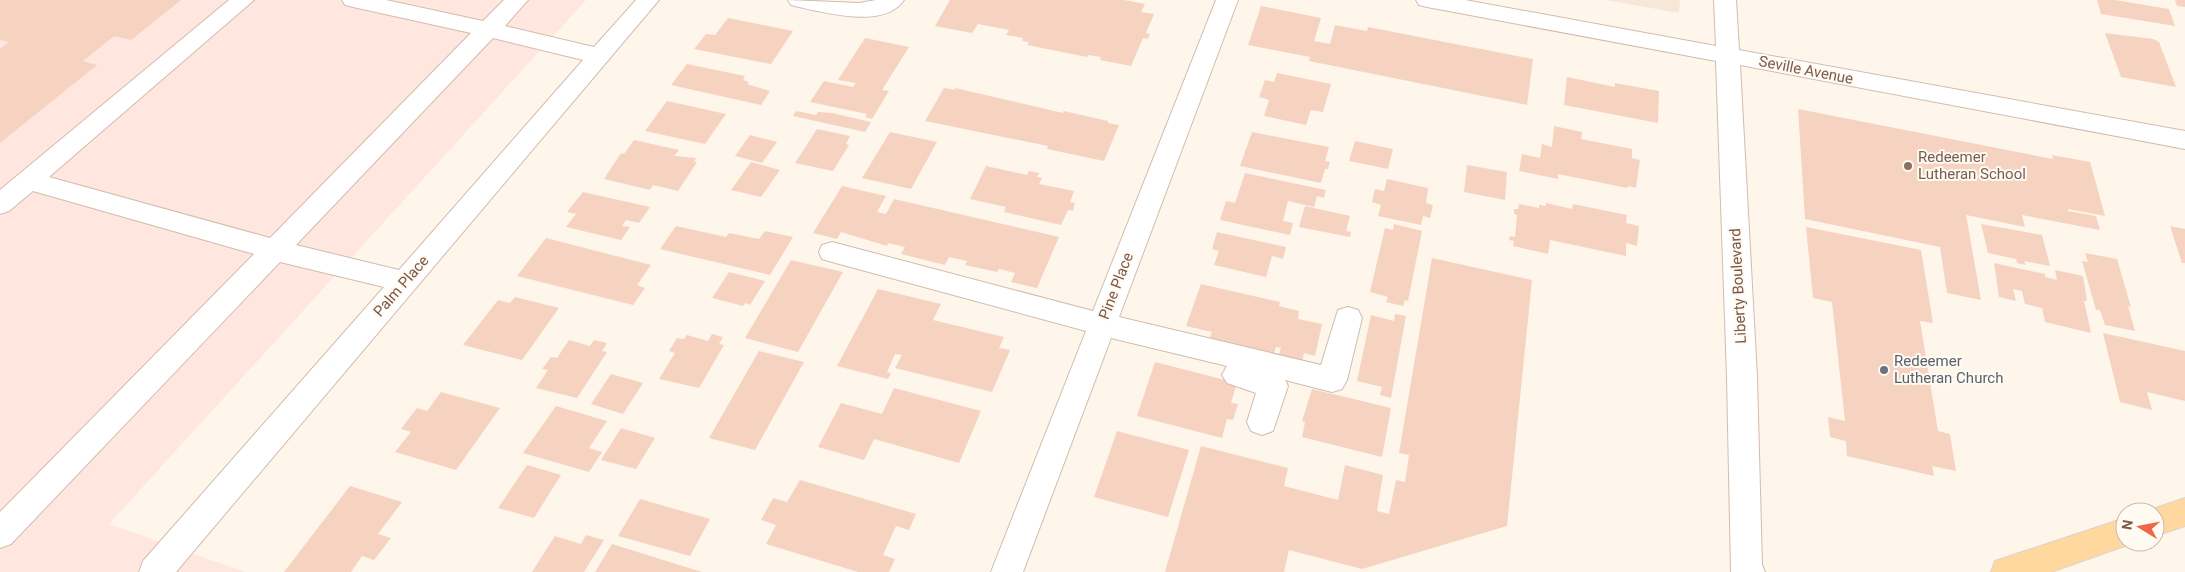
<svg xmlns="http://www.w3.org/2000/svg" width="2185" height="572" font-family="Roboto,sans-serif">
	<rect width="100%" height="100%" fill="#fef6ea"/>
	<polygon fill="#f6e7d8" points="1606,0 1680,0 1679,13"/>
	<polygon fill="#ffe6de" points="0,0 586,0 109,524 245,572 0,572"/>
	<g fill="#f5d3c0">
		<polygon points="0,0 181,0 131,40 114,36 83,61 97,65 0,143 0,49 9,42 0,40"/>
		<polygon points="950,0 1124,0 1145,4 1141,12 1154,14 1146,33 1150,34 1148,39 1143,38 1131,66 1100,60 1101,57 1088,55 1087,57 1027,45 1029,42 1022,41 1023,38 1006,35 1009,30 978,24 972,33 935,26"/>
		<polygon points="2097,0 2115,0 2169,9 2175,26 2101,14"/>
		<polygon points="2175,0 2185,0 2185,7 2177,6"/>
		<polygon points="1261,6 1321,18 1314,41 1330,44 1335,25 1367,31 1368,27 1533,59 1527,105 1309,61 1310,57 1248,45"/>
		<polygon points="728,18 793,31 771,64 694,49 706,34 715,35"/>
		<polygon points="2105,33 2153,39 2159,42 2176,87 2121,77"/>
		<polygon points="865,38 909,47 882,90 889,91 872,119 865,117 867,114 810,102 824,81 853,87 856,83 838,80"/>
		<polygon points="687,64 745,76 743,80 749,82 747,84 770,91 761,105 671,85"/>
		<polygon points="1277,73 1331,84 1323,112 1311,110 1306,125 1264,116 1269,100 1259,97 1265,80 1274,82"/>
		<polygon points="1567,77 1615,87 1615,83 1659,91 1658,123 1564,105"/>
		<polygon points="944,88 955,90 955,88 1063,113 1064,111 1108,121 1108,123 1119,125 1104,161 1047,149 1048,146 925,121"/>
		<polygon points="667,101 726,114 705,144 645,131"/>
		<polygon points="1798,109 2053,159 2052,155 2090,162 2105,216 2068,209 2068,211 2096,216 2100,230 2022,215 2025,227 1966,215 1981,300 1947,293 1940,247 1805,219"/>
		<polygon points="796,111 816,115 818,112 832,113 871,122 865,132 793,116"/>
		<polygon points="1554,126 1582,132 1581,139 1632,149 1632,158 1640,160 1636,188 1628,186 1627,188 1558,174 1558,179 1519,171 1522,154 1540,158 1542,144 1552,147"/>
		<polygon points="817,129 850,136 846,144 849,145 833,171 795,163"/>
		<polygon points="890,132 937,142 911,189 862,178"/>
		<polygon points="1252,132 1329,147 1325,161 1330,162 1328,169 1325,169 1321,183 1240,166"/>
		<polygon points="750,135 777,142 762,163 735,156"/>
		<polygon points="634,140 679,150 674,156 696,158 694,162 697,162 678,191 653,185 650,190 604,179 621,153 624,154"/>
		<polygon points="1355,141 1393,149 1388,169 1349,161"/>
		<polygon points="751,162 780,170 761,197 731,190"/>
		<polygon points="1467,165 1507,172 1505,200 1464,192"/>
		<polygon points="986,166 1027,175 1029,171 1039,173 1037,177 1042,178 1039,184 1074,191 1070,202 1075,203 1073,211 1068,210 1061,225 1004,212 1006,207 970,199"/>
		<polygon points="1245,173 1326,190 1324,198 1317,196 1314,207 1288,201 1283,221 1293,223 1290,235 1220,220 1226,201 1235,203"/>
		<polygon points="1387,179 1428,188 1426,203 1433,205 1430,218 1423,216 1421,225 1378,216 1381,205 1372,202 1375,189 1384,191"/>
		<polygon points="842,186 886,196 877,212 886,214 894,199 1059,237 1037,288 1011,282 1015,273 999,269 997,272 965,265 967,261 949,257 945,265 901,254 905,247 888,243 887,246 841,232 837,239 813,233"/>
		<polygon points="583,192 650,207 639,223 626,220 622,226 630,227 621,240 566,227 576,214 567,212"/>
		<polygon points="1546,203 1572,209 1573,204 1627,215 1626,223 1639,226 1637,246 1626,243 1626,256 1550,240 1548,254 1513,246 1514,241 1509,240 1510,236 1515,237 1517,215 1514,214 1514,209 1518,209 1519,204 1539,208 1539,205 1546,206"/>
		<polygon points="1305,206 1350,216 1346,231 1351,232 1350,237 1299,227"/>
		<polygon points="1394,224 1422,231 1408,301 1405,300 1403,306 1386,302 1388,297 1370,292 1385,228 1393,230"/>
		<polygon points="1981,224 2042,235 2050,266 2024,261 2026,265 2017,263 2016,259 1988,253"/>
		<polygon points="676,226 726,237 729,233 759,239 765,231 793,237 770,275 660,249"/>
		<polygon points="2170,226 2185,229 2185,263 2182,263"/>
		<polygon points="1806,227 1921,250 1933,323 1920,321 1938,431 1950,434 1956,471 1932,466 1934,476 1847,456 1846,441 1830,437 1828,417 1845,421 1832,302 1813,298"/>
		<polygon points="1217,232 1286,247 1283,259 1272,256 1266,277 1214,265 1219,251 1212,249"/>
		<polygon points="546,238 651,265 637,285 645,288 633,305 517,276"/>
		<polygon points="2085,253 2117,259 2131,307 2128,306 2135,331 2105,325 2100,310 2096,310 2082,261 2088,262"/>
		<polygon points="1432,258 1532,280 1507,526 1362,569 1289,550 1284,572 1165,572 1201,446 1288,468 1284,486 1338,500 1345,465 1383,475 1377,511 1389,514 1396,480 1405,482 1409,455 1399,453"/>
		<polygon points="791,260 843,272 798,352 745,338"/>
		<polygon points="1994,263 2045,274 2045,277 2057,280 2055,270 2083,276 2087,301 2084,301 2091,333 2045,322 2042,308 2025,304 2022,291 2013,289 2016,301 1999,297"/>
		<polygon points="729,272 765,281 750,305 745,303 743,306 712,298"/>
		<polygon points="1201,284 1280,302 1279,306 1299,311 1298,319 1322,324 1315,356 1304,353 1302,363 1278,357 1281,348 1276,347 1274,354 1209,339 1212,332 1186,326"/>
		<polygon points="878,289 941,304 933,320 1004,337 999,348 1010,350 992,392 895,368 902,355 895,354 887,372 891,373 888,379 837,366"/>
		<polygon points="515,297 559,308 522,360 463,345 498,300 510,303"/>
		<polygon points="1395,314 1406,316 1391,398 1380,395 1382,387 1357,381 1371,315 1394,321"/>
		<polygon points="2103,333 2185,351 2185,401 2147,392 2152,410 2120,402"/>
		<polygon points="712,334 723,337 719,344 724,345 699,388 659,379 675,353 669,351 677,338 684,339 687,335 708,341"/>
		<polygon points="569,340 590,346 594,340 607,343 602,351 607,352 577,398 536,388 548,370 542,369 551,357 557,358"/>
		<polygon points="759,351 804,362 755,450 709,438"/>
		<polygon points="1155,362 1237,383 1231,403 1238,404 1233,420 1227,419 1222,438 1137,416"/>
		<polygon points="611,374 643,383 623,414 591,404"/>
		<polygon points="894,388 981,411 959,463 874,439 864,460 818,447 841,403 882,414"/>
		<polygon points="1312,389 1391,408 1382,457 1302,437 1305,422 1302,421"/>
		<polygon points="441,392 500,408 456,470 395,452 411,432 401,429 417,408 427,411"/>
		<polygon points="556,406 607,421 589,448 602,452 589,472 523,453"/>
		<polygon points="621,428 655,438 636,469 601,460"/>
		<polygon points="1117,431 1189,450 1168,517 1094,497"/>
		<polygon points="527,465 561,475 534,518 498,508"/>
		<polygon points="800,480 916,514 909,530 896,526 883,555 895,559 889,572 858,572 766,544 776,525 761,520 773,498 787,502"/>
		<polygon points="350,486 402,502 378,534 391,538 374,560 362,556 351,572 284,572"/>
		<polygon points="640,499 710,519 690,556 618,536"/>
		<polygon points="586,535 604,540 584,572 532,572 555,536 581,544"/>
		<polygon points="612,544 702,572 595,572"/>
	</g>
	<g fill="none" stroke-linecap="round" stroke-linejoin="round">
		<defs>
			<g id="minor">
				<path d="M229 0H254L49 177 270 238 471 33 353 7 345 5 342 0H386L483 21 504 0H528L505 26 594 47 636 0H659L176 572H139L143 561 384 287 280 262 11 544 0 548V512L254 254 33 191 9 211 0 214V190ZM493 38 583 60 399 270 296 245Z"/>
				<path d="M788 0 859 3 876 0H904C885 29 826 13 799 7L791 5Z"/>
				<polygon points="1216,0 1238,0 1119,317 1321,365 1338,310 1348,307 1358,310 1362,318 1347,380 1342,389 1332,392 1285,380 1288,386 1273,431 1262,435 1251,431 1247,422 1256,393 1227,383 1222,375 1227,366 1111,338 1023,572 991,572 1086,331 832,262 822,259 819,252 822,245 832,242 1093,311"/>
				<polygon points="1416,0 1465,0 1716,46 1714,0 1736,0 1739,50 2185,131 2185,149 1740,65 1757,377 1762,565 1765,572 1731,572 1727,377 1716,61 1427,7 1419,5"/>
			</g>
			<g id="major">
				<polygon points="2185,498 2185,526 2155,536 2155,512 2144,512"/>
				<polygon points="2125,518 2125,542 2136,542 2051,572 1991,572 1995,561"/>
			</g>
		</defs>
		<use href="#minor" stroke="#d2bcae" stroke-width="2"/>
		<use href="#major" stroke="#ddd4d0" stroke-width="2"/>
		<use href="#minor" fill="#fff" fill-rule="evenodd"/>
		<use href="#major" fill="#ffd8a0" fill-rule="evenodd"/>
	</g>
	<circle fill="#8d6e63" stroke="#fffaf2" stroke-width="2" cx="1908" cy="166" r="5"/>
	<circle fill="#6b7280" stroke="#fffaf2" stroke-width="2" cx="1884" cy="370" r="5"/>
	<g text-anchor="middle" stroke-width="4" stroke-linejoin="round" paint-order="stroke">
		<g font-size="15" fill="#7c5a4a" stroke="#fffaf2">
			<text transform="translate(1806 70) rotate(11)" y="5">Seville Avenue</text>
			<text transform="translate(401 286) rotate(-49)" y="5">Palm Place</text>
			<text transform="translate(1116 286) rotate(-69)" y="5">Pine Place</text>
			<text transform="translate(1738 286) rotate(-93)" y="5">Liberty Boulevard</text>
		</g>
		<g font-size="15" fill="#785e54" stroke="#fffaf2" text-anchor="start">
			<text x="1918" y="162">Redeemer<tspan x="1918" dy="17">Lutheran School</tspan></text>
		</g>
		<g font-size="15" fill="#5b616d" stroke="#fffaf2" text-anchor="start">
			<text x="1894" y="366">Redeemer<tspan x="1894" dy="17">Lutheran Church</tspan></text>
		</g>
	</g>
	<g transform="translate(2140 527) rotate(280)"><circle r="24" fill="#fffaf2" stroke="#cbbaaf"/>
	<path d="M0-4L9 19L0 12L-9 19Z" fill="#ef6749"/>
	<text y="-8" font-size="14" font-weight="bold" text-anchor="middle" fill="#7c5a4a">N</text>
	</g>
</svg>
